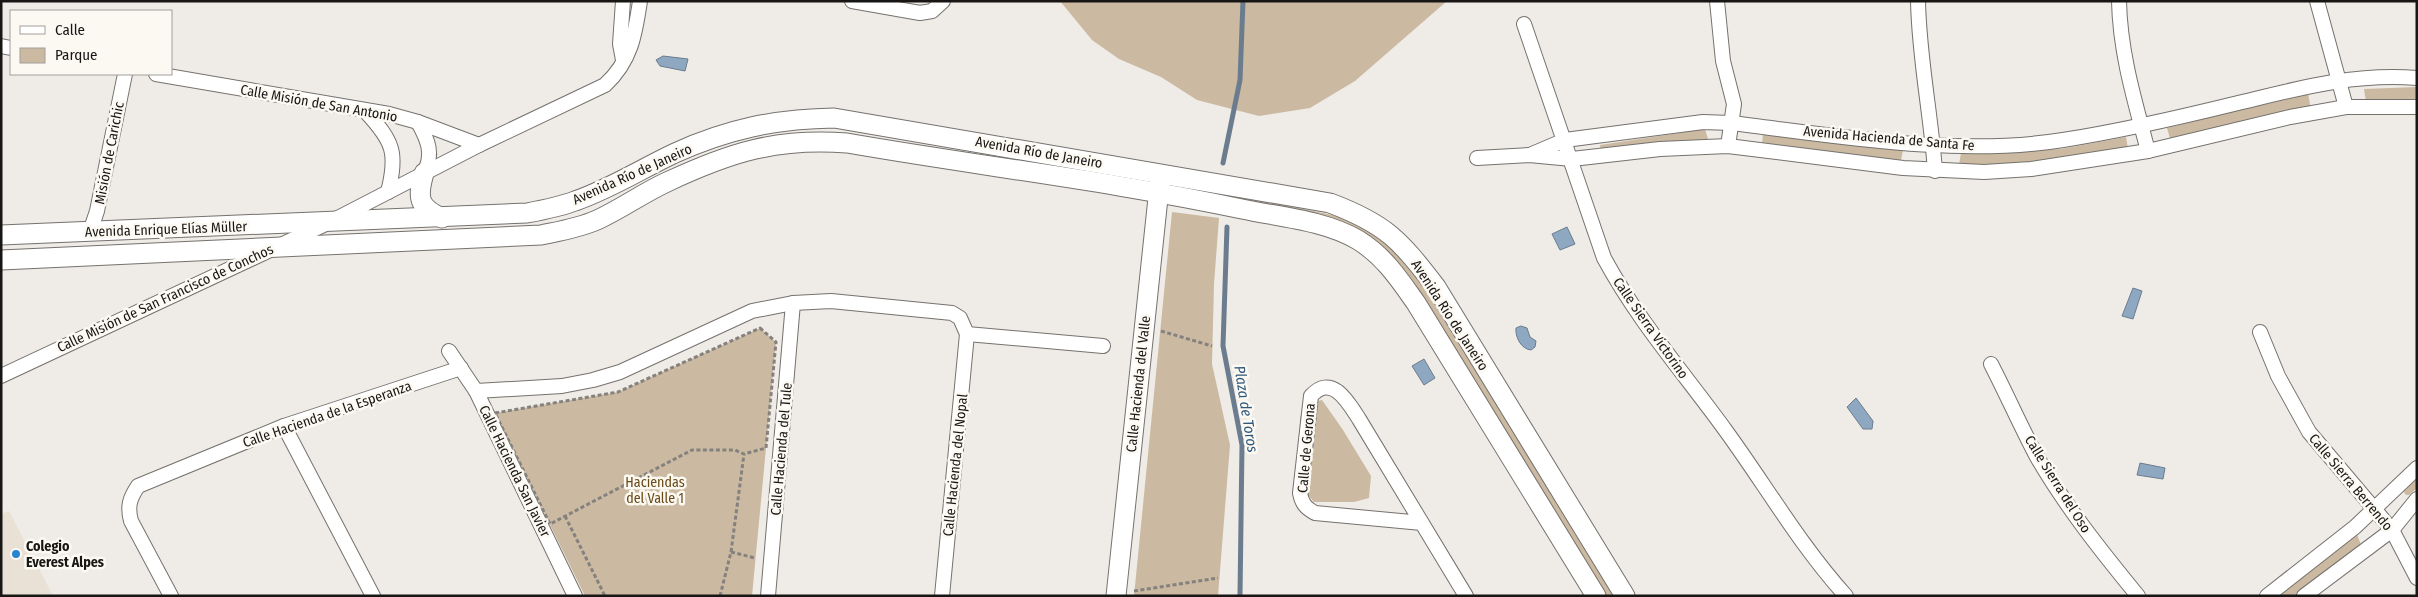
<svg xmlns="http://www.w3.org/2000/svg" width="2418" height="597" font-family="'Fira Sans Condensed',sans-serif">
	<rect width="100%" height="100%" fill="#efebe6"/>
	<polygon fill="#e9e1d5" points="1,510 3,513 9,511 53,596 1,596"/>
	<g fill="#cbbaa1">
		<polygon points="1060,1 1447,1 1355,81 1310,108 1259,116 1197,100 1161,77 1119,59 1092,40"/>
		<polygon points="2417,87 2417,100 2366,102 2364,89"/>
		<polygon points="2308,93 2311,110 2171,142 2167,128"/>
		<polygon points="1705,129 1708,139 1601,154 1600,145"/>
		<polygon points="1763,133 1903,150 1901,160 1762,145"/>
		<polygon points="2126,137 2128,149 2017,164 1959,165 1961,153 2061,149"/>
		<path d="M1173 182 1342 217C1372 231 1395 249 1415 274L1616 596H1604L1386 254 1168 187Z"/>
		<polygon points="1172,212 1219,218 1214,284 1212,364 1230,445 1218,596 1134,596"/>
		<polygon points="760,328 776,342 752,596 585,596 495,413 618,392"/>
		<polygon points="1322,400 1343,430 1371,476 1369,498 1354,502 1314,502 1299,484 1300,417 1310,403"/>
		<polygon points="2417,468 2417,488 2409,495 2406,495 2401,488"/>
		<polygon points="2357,534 2361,545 2295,596 2271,596"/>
	</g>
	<g fill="#8ea8c2" stroke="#6b7c8e">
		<polygon points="663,56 688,59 685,71 660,66 656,60"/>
		<polygon points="1567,227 1575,244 1560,250 1552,234"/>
		<polygon points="2133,288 2142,291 2133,319 2122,316"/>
		<path d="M1521 326 1527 328 1530 337 1536 341 1535 347 1531 350C1521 349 1515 337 1516 328Z"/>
		<polygon points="1424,359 1435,378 1424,385 1412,366"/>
		<polygon points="1856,398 1873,421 1872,429 1863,429 1847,407"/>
		<polygon points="2140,463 2165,468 2163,479 2137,475"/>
	</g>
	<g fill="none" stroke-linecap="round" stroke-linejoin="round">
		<g stroke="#6b7c8e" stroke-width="5">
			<polyline points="1223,163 1240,80 1243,1"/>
			<polyline points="1227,227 1223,346 1242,445 1240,596"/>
		</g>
		<defs>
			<g id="street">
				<polyline points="852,1 920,13 932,11 943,1"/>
				<polyline points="1717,1 1723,61 1734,104 1728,146"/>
				<path d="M1918 1C1919 58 1931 114 1935 171"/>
				<path d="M2119 1C2120 53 2135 102 2148 151"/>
				<polyline points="2317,1 2346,107"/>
				<path d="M1524 24 1604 258C1638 321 1684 373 1726 431 1766 486 1800 545 1846 596"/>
				<polyline points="1,46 11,48"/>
				<polyline points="623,60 620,44 623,1"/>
				<polyline points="156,74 389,114 418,122 479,145"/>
				<path d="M366 112C393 141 398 153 388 192"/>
				<path d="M418 122C428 140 434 154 424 173"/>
				<path d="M1532 154 1565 140 1703 122 1731 123C1838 136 1957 157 2063 140 2121 131 2177 118 2234 104 2297 89 2351 73 2417 78"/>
				<polyline points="1477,158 1529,155 1572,159 1660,149 1728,146 1903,168 1984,172 2031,169 2148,151 2290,117 2346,107 2417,107"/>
				<polyline points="90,232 97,211 125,74"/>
				<polyline points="2260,332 2278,376 2309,432 2392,530 2417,578"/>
				<polyline points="967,334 1103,346"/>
				<polyline points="449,351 476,391 575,596"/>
				<path d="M1991 364C2007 395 2021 427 2037 457 2066 507 2102 552 2138 596"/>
				<path d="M1 376 330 222 479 145 605 85C631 61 635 35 640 1"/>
				<polyline points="476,391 562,386 593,380 620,372 752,311 793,303 831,301 952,313 960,318 967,334 942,596"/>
				<polyline points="284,426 373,596"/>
				<path d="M1422 523 1315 513C1306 508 1302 504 1300 493L1311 396C1332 373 1348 402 1359 419L1466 596"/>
				<path d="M171 596 131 521C127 506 130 498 138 486L284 426 461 368"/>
				<polyline points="768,596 793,303"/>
				<polyline points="2267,596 2355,527 2417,468"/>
				<polyline points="2304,596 2392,530 2417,499"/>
			</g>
			<g id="secondary">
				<path d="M424 173C417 198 418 207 442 218"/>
				<path d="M1 235 527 213C543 210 559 207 575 201 610 189 641 169 675 153 728 129 775 119 834 118L1330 203C1386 224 1400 240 1436 287L1625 596"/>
				<path d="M1 260 541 235C560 231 579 228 597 220 621 209 643 193 667 182 731 152 776 138 847 143 979 166 1111 181 1242 209 1279 217 1324 220 1358 240 1384 256 1399 279 1416 303L1596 596"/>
				<polyline points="1116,596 1160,179"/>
			</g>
		</defs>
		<use href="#street" stroke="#75726e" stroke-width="16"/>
		<use href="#secondary" stroke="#75726e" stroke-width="21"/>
		<g stroke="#84817e" stroke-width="3" stroke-dasharray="4 2.5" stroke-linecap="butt">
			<polygon points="760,328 776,342 766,448 744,454 735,450 692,450 550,524 495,413 618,392"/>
			<polyline points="1161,331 1212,346"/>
			<polyline points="565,516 605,596"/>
			<polyline points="731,552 755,558"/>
			<polyline points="1134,591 1218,578"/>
			<polyline points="720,596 731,552 744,454"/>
		</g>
		<use href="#street" stroke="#fff" stroke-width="14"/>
		<use href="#secondary" stroke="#fff" stroke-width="19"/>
	</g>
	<circle fill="#2684d0" stroke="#fcf9f3" stroke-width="2" cx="16" cy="554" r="5"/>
	<g text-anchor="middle" stroke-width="5" stroke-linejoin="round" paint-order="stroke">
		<g font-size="14" fill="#181615" stroke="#fcf9f3">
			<text transform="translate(319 103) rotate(10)" y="5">Calle Misión de San Antonio</text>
			<text transform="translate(1889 138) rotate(5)" y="5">Avenida Hacienda de Santa Fe</text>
			<text transform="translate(1039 152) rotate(10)" y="5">Avenida Río de Janeiro</text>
			<text transform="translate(109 153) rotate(-79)" y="5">Misión de Carichic</text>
			<text transform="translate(632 174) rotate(-24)" y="5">Avenida Río de Janeiro</text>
			<text transform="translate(166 229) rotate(-2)" y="5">Avenida Enrique Elías Müller</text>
			<text transform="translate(165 298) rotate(-25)" y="5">Calle Misión de San Francisco de Conchos</text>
			<text transform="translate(1450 315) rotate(57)" y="5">Avenida Río de Janeiro</text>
			<text transform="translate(1651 328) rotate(55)" y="5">Calle Sierra Victorino</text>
			<text transform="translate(1138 384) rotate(-84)" y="5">Calle Hacienda del Valle</text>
			<text transform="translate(327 414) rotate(-19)" y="5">Calle Hacienda de la Esperanza</text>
			<text transform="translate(1306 448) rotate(-85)" y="5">Calle de Gerona</text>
			<text transform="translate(781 449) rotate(-85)" y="5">Calle Hacienda del Tule</text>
			<text transform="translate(955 465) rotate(-84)" y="5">Calle Hacienda del Nopal</text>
			<text transform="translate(515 471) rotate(64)" y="5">Calle Hacienda San Javier</text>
			<text transform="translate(2351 482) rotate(50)" y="5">Calle Sierra Berrendo</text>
			<text transform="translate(2058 484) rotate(58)" y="5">Calle Sierra del Oso</text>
		</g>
		<g font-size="14" fill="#694b18" stroke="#fcf9f3">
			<text x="655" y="487">Haciendas<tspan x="655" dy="16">del Valle 1</tspan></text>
		</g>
		<g font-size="14" font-weight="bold" fill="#181615" stroke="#fcf9f3" text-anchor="start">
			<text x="26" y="551">Colegio<tspan x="26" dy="16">Everest Alpes</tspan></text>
		</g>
		<g font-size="15" font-style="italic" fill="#2f587e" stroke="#fcf9f3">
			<text transform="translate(1246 409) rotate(81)" y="5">Plaza de Toros</text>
		</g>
	</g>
	<rect width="2418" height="597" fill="none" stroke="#181615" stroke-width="5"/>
	<rect x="10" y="10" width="162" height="65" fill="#fcf9f3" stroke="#a19e9a"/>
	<rect x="20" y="26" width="25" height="8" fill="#ffffff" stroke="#a19e9a"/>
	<text x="55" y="35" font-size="15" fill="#181615">Calle</text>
	<rect x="20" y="48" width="25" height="15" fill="#cbbaa1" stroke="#a19e9a"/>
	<text x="55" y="60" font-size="15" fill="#181615">Parque</text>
</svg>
